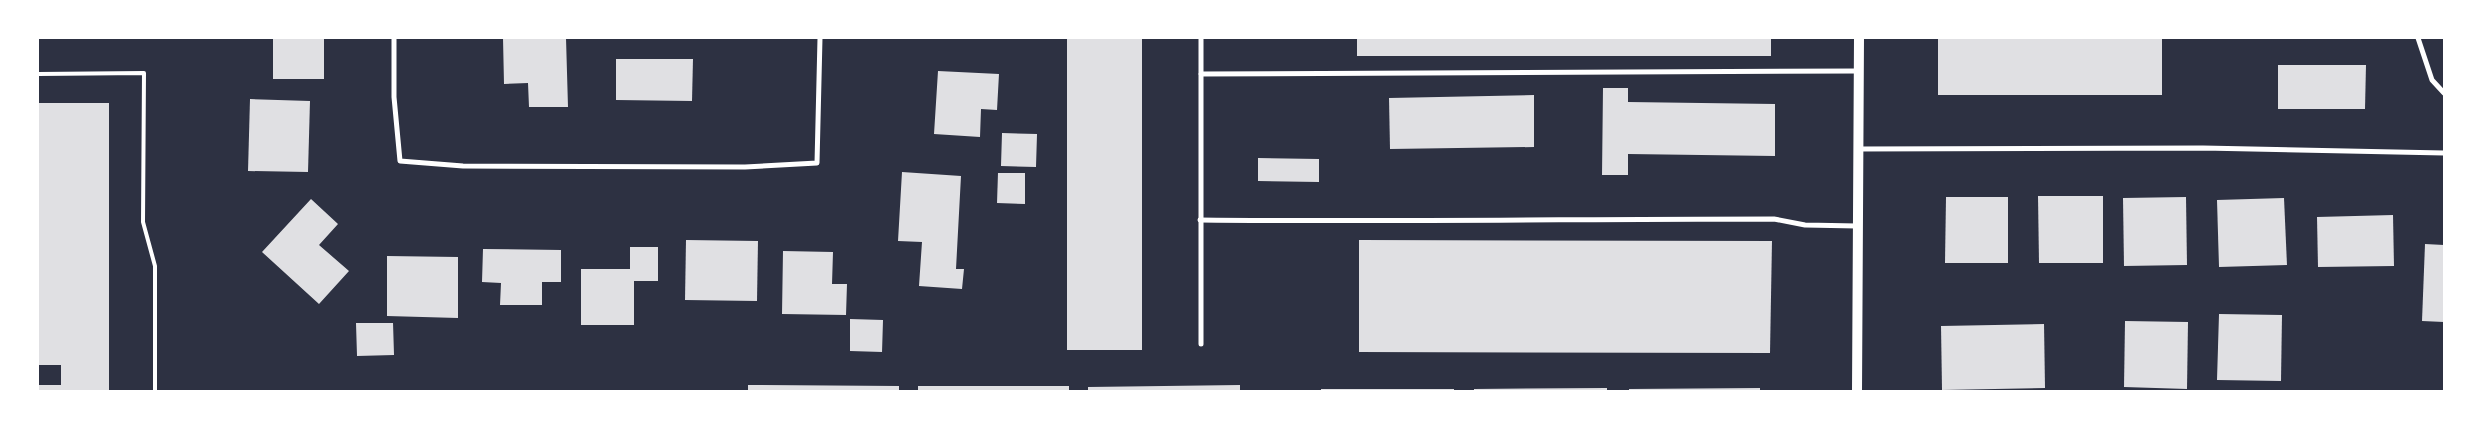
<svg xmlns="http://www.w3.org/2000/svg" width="2482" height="429" font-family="Raleway,sans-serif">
	<rect width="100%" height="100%" fill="#2d3142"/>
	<g fill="#e0e0e3">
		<rect x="273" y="38" width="51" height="41"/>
		<polygon points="503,38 566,38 568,107 529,107 528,83 504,84"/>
		<rect x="1067" y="38" width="75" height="312"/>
		<rect x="1357" y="38" width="414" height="18"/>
		<rect x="1938" y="38" width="224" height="57"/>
		<polygon points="616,59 693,59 692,101 616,100"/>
		<polygon points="2278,65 2366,65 2365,109 2278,109"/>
		<polygon points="938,71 999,74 997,110 981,109 980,137 934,134"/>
		<polygon points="1603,88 1628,88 1628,102 1775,104 1775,156 1628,154 1628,175 1602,175"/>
		<polygon points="1534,95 1534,147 1390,149 1389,98"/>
		<polygon points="250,99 310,101 308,172 248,171"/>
		<polygon points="38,103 109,103 109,392 38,392 38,385 61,385 61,365 38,365"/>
		<polygon points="1002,133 1037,134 1036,167 1001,166"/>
		<polygon points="1258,158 1319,159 1319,182 1258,181"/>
		<polygon points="902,172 961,176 956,269 964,269 962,289 919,286 922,242 898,241"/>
		<polygon points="998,173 1025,173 1025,204 997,203"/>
		<polygon points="2038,196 2103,196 2103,263 2039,263"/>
		<polygon points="1946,197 2008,197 2008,263 1945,263"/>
		<polygon points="2186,197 2187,265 2124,266 2123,198"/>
		<polygon points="2284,198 2287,265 2219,267 2217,200"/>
		<polygon points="311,199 338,224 319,245 349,271 319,304 262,252"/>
		<polygon points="2393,215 2394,266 2318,267 2317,217"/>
		<polygon points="686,240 758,241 757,301 685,300"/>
		<polygon points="1359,240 1772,241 1770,353 1359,352"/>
		<polygon points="2425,244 2444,245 2444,322 2422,321"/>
		<polygon points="630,247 658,247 658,281 634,281 634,325 581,325 581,269 630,269"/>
		<polygon points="483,249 561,250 561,282 542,282 542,305 500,305 501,283 482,282"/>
		<polygon points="783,251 833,252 832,284 847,284 846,315 782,314"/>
		<polygon points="387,256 458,257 458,318 387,316"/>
		<polygon points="2219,314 2282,315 2281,381 2217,380"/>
		<polygon points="850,319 883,320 882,352 850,351"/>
		<polygon points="2125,321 2188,322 2187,389 2124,387"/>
		<polygon points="356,323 393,323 394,355 357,356"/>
		<polygon points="2044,324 2045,388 1942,390 1941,326"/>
		<polygon points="748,385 899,386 899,392 748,392"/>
		<polygon points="1240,385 1240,392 1088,392 1088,387"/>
		<rect x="918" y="386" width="151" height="6"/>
		<polygon points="1607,388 1607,392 1474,392 1474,389"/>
		<polygon points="1760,388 1760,392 1629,392 1629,389"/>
		<rect x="1321" y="389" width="133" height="3"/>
	</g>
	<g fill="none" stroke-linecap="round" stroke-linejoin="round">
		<polyline stroke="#fff" stroke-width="4" points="38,74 144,73 143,222 155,266 155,392"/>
		<g stroke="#fff" stroke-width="5">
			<polyline points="394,38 394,97 400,161 463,166 745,167 817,163 820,38"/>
			<polyline points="1201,38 1201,344"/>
			<polyline points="2418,38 2432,80 2444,93"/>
			<polyline points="1201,74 1859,71"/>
			<polyline points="1858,149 2203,148 2444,153"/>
			<path d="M1200 220C1391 222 1583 219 1774 219L1805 225 1857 226"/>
		</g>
		<polyline stroke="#fff" stroke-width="10" points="1857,392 1859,38"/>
	</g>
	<rect width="2482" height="429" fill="none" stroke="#ffffff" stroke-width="78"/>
</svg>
